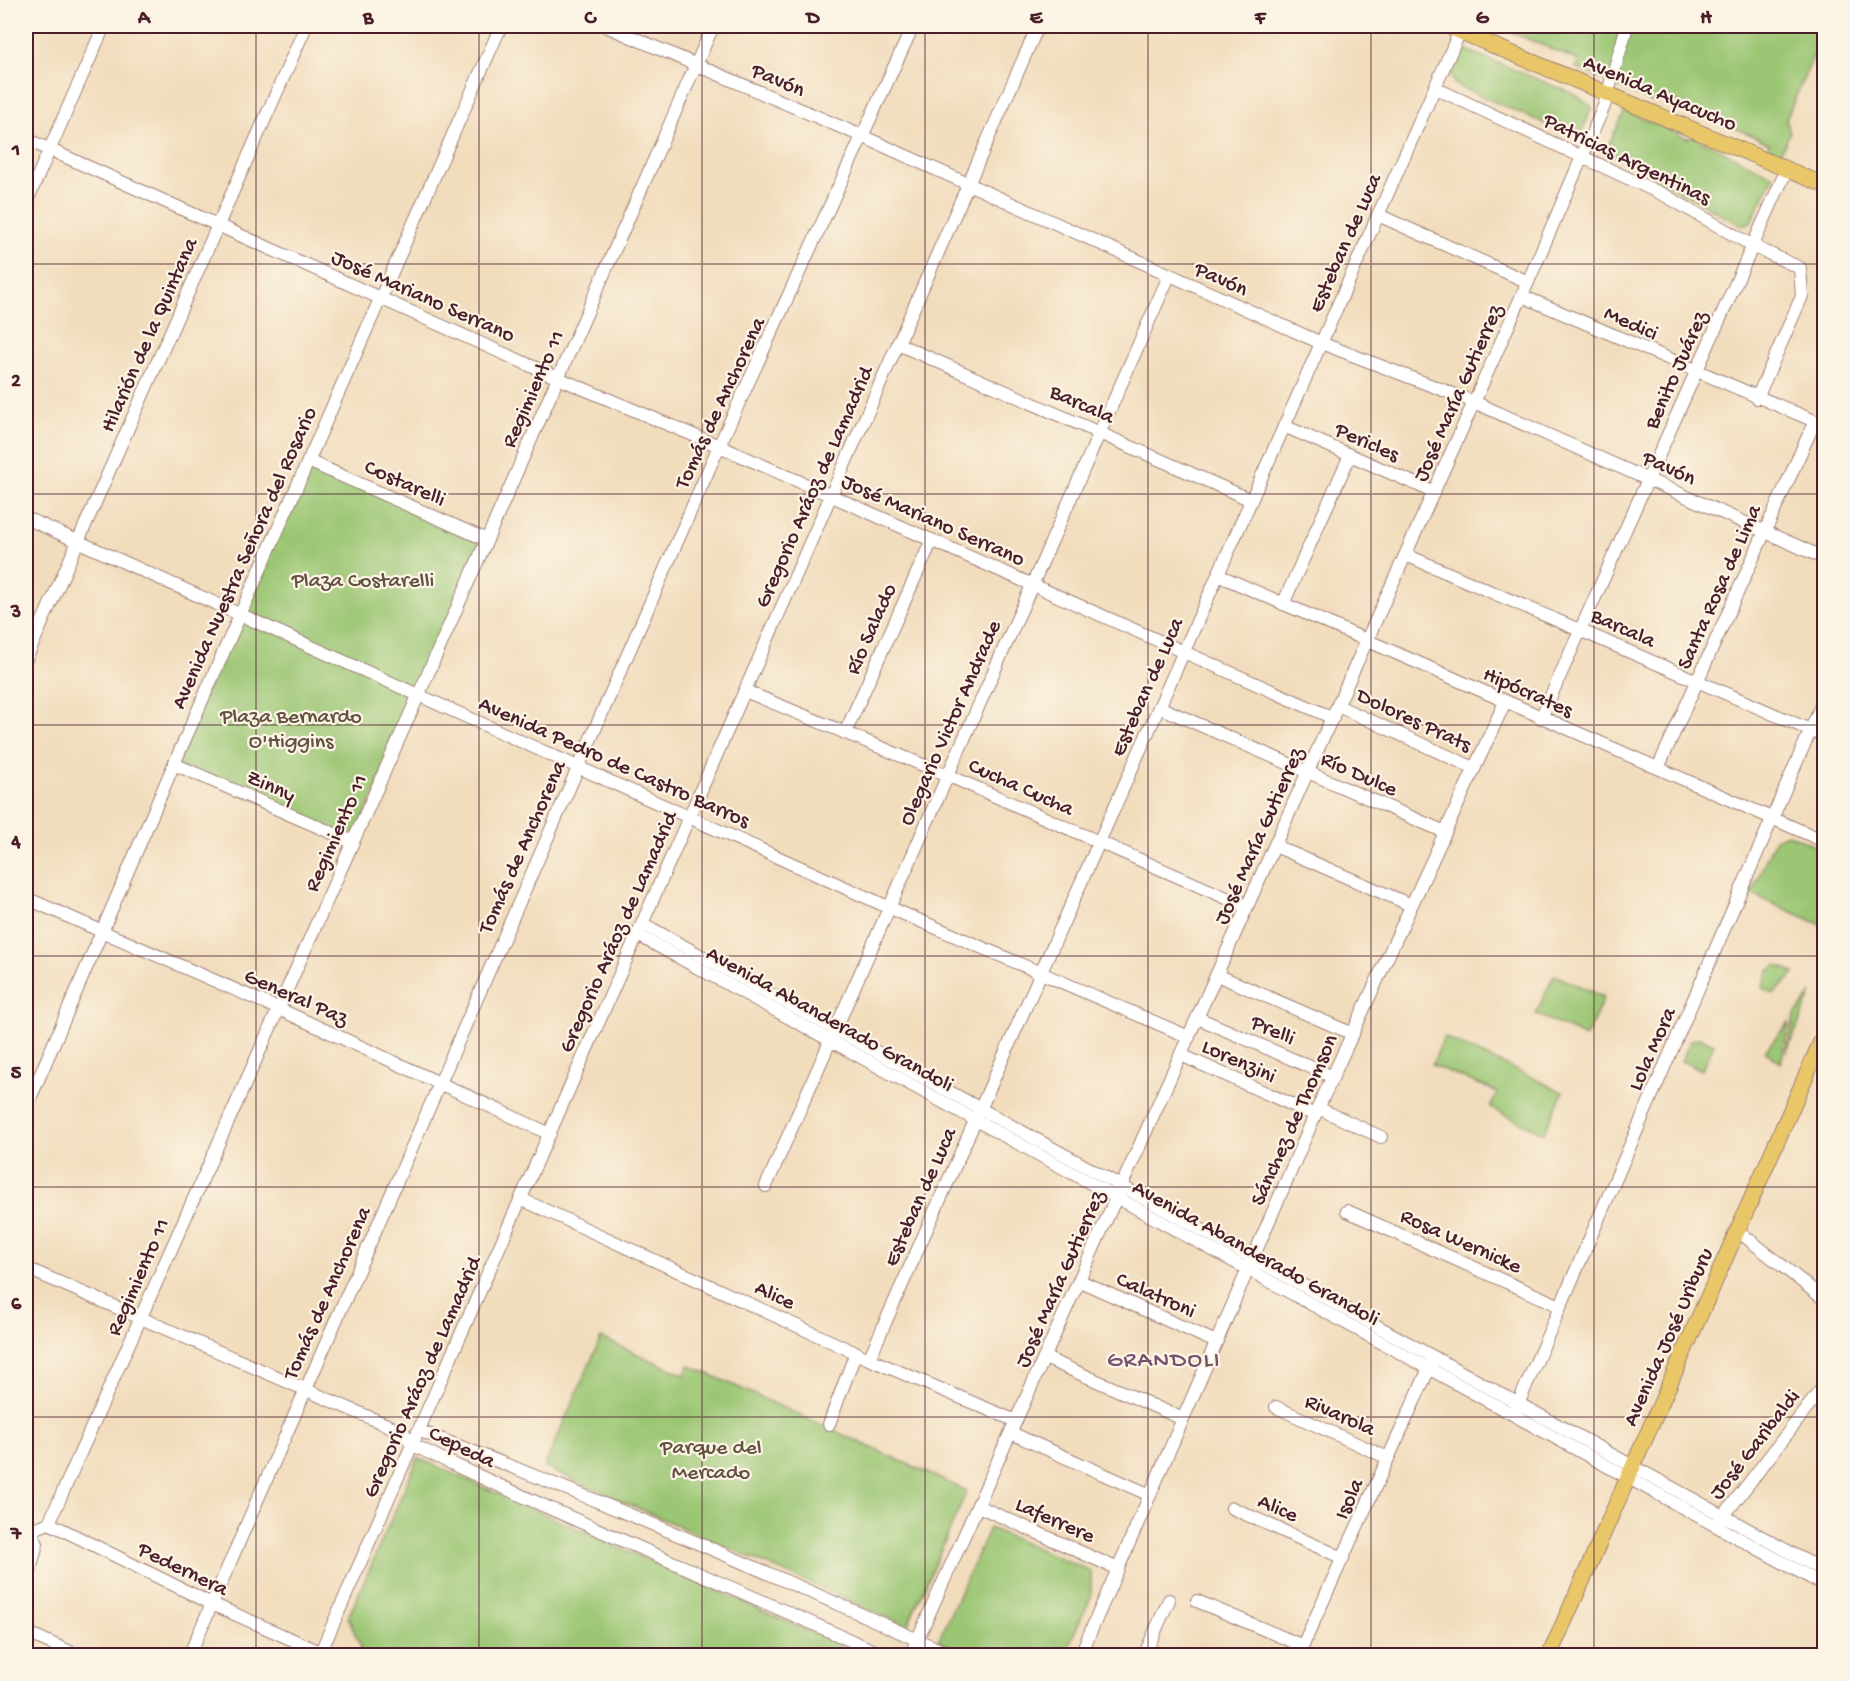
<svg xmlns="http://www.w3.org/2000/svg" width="1850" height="1681" font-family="'Gochi Hand',sans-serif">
	<rect width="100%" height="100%" fill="#fcf5e5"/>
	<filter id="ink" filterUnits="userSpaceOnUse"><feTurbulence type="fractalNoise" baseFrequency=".0167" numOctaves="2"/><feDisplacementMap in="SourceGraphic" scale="12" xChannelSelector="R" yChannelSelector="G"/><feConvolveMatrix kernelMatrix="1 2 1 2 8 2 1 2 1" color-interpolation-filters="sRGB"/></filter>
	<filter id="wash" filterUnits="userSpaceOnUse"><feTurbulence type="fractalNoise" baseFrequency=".008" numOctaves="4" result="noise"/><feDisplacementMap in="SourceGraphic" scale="24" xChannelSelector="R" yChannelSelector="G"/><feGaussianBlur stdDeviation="1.35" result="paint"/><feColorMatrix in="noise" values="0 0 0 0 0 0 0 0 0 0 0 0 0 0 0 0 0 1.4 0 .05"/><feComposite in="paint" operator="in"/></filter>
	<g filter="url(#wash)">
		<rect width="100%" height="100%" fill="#f1dcbc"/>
		<g fill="#9bc673" stroke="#72724f" stroke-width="1.5">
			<polygon points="1497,26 1824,26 1824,32 1786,119 1790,133 1781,152 1775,154 1767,150 1769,143 1659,95 1655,103 1576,68 1579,61"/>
			<polygon points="1461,48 1576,95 1592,107 1581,133 1572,135 1455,85 1450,74"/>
			<polygon points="1625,111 1687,138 1694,137 1774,176 1750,223 1740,225 1606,150"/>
			<polygon points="308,461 487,540 353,842 174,764"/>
			<polygon points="1788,834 1824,850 1824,926 1751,894 1775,839"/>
			<polygon points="1776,965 1795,973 1774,994 1762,988 1769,971"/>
			<polygon points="1554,975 1604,997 1586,1037 1536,1014"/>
			<polygon points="1812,993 1786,1053 1794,1016"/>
			<polygon points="1789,1022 1781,1063 1765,1051"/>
			<polygon points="1444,1037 1563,1092 1544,1133 1490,1108 1497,1092 1432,1065"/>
			<polygon points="1700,1038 1714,1044 1702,1070 1681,1061 1691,1040"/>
			<polygon points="601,1338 685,1375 689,1365 967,1491 907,1626 544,1467"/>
			<polygon points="418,1458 862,1655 358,1655 361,1647 348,1618"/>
			<polygon points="989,1528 1091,1571 1091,1597 1064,1655 971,1655 938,1641"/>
		</g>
	</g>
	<g filter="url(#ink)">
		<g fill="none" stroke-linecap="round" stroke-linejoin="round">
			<defs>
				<g id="minor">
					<polyline points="606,26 864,137 1321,343 1474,402 1824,558"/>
					<polyline points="1435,88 1666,196 1753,246 1800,268 1802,296 1757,398"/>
					<polyline points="26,139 558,378 719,446 1333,718"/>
					<polyline points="26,203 104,26"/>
					<polyline points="1378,215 1528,282"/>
					<polyline points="1522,296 1824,425"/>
					<polyline points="898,344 1251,500"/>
					<polyline points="1284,426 1434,492"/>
					<polyline points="308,461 487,540"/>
					<polyline points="26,518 888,907 1189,1037"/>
					<polyline points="1406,555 1824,736"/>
					<polyline points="1218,575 1824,841"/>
					<polyline points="1283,604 1350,455"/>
					<polyline points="26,659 306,26"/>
					<polyline points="745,691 947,775 1247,907"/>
					<polyline points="1338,706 1474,768"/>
					<polyline points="1159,707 1445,832"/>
					<polyline points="1541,718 1787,169"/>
					<polyline points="845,733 932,540"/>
					<polyline points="174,764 353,842"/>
					<polyline points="1658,768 1815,421"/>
					<polyline points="1275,846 1411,905"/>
					<polyline points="26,898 279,1009 550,1134"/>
					<polyline points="643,924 1824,1571"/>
					<polyline points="638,935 1824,1585"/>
					<polyline points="1217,975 1353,1034"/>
					<polyline points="1198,1018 1333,1077"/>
					<polyline points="1181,1055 1315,1115"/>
					<polyline points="26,1108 174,764 501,26"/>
					<polyline points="1318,1108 1381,1137"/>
					<polyline points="766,1186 1169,276"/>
					<polyline points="521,1199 869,1359 1016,1421"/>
					<polyline points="1347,1211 1560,1306"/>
					<polyline points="1737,1230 1824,1299"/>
					<path d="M26 1268 403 1432 413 1445C568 1520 728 1584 885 1656"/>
					<polyline points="1080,1281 1216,1342"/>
					<polyline points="1045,1358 1183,1419"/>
					<polyline points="869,1359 1460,31"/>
					<polyline points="1276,1407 1388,1458"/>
					<polyline points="1515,1411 1824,699"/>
					<polyline points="829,1424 856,1352"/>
					<path d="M420 1431C600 1500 777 1575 953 1656"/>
					<polyline points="1011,1433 1150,1495"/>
					<polyline points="978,1506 1118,1569"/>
					<polyline points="1232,1508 1343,1558"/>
					<polyline points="26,1517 37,1544 26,1585"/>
					<polyline points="1719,1522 1824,1386"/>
					<polyline points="49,1523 419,694 713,26"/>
					<polyline points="31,1530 49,1523 212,1604 320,1652"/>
					<polyline points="1197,1601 1303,1646"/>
					<polyline points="26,1632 79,1656"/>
					<polyline points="189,1656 719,446 913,26"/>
					<polyline points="319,1656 1038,26"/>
					<polyline points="910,1656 1528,282 1604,106 1627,26"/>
					<polyline points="1080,1656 1315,1115 1505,702"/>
					<polyline points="1144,1656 1169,1600"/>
					<polyline points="1298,1656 1432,1362"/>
				</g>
				<g id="major">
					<polyline points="1447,26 1824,185"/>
					<polyline points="1549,1656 1824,1035"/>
				</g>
			</defs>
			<use href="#minor" stroke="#9e7e74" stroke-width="14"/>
			<use href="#major" stroke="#9e7e74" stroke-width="17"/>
			<use href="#minor" stroke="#fff" stroke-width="12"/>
			<use href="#major" stroke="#e9c769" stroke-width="15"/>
		</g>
	</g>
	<path fill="none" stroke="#4a1f2b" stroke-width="1.5" stroke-opacity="0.55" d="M256 26V1656M479 26V1656M702 26V1656M925 26V1656M1148 26V1656M1371 26V1656M1594 26V1656M26 264H1824M26 494H1824M26 725H1824M26 956H1824M26 1187H1824M26 1417H1824"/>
	<g text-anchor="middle" stroke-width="4.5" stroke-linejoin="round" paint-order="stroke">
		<g font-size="22" fill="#4a1f2b" stroke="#fcf5e5">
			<text transform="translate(779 78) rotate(23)" y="8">Pavón</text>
			<text transform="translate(1661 91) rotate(23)" y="8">Avenida Ayacucho</text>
			<text transform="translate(1628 157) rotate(26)" y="8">Patricias Argentinas</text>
			<text transform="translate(1343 242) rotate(-66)" y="8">Esteban de Luca</text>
			<text transform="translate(1222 277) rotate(24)" y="8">Pavón</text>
			<text transform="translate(424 294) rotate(24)" y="8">José Mariano Serrano</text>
			<text transform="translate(1632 321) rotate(24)" y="8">Medici</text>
			<text transform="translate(147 334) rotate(-66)" y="8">Hilarión de la Quintana</text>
			<text transform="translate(1674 369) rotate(-66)" y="8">Benito Juárez</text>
			<text transform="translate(531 388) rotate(-66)" y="8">Regimiento 11</text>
			<text transform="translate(1456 392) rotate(-66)" y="8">José María Gutierrez</text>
			<text transform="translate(718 402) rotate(-65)" y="8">Tomás de Anchorena</text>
			<text transform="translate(1083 402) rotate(24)" y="8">Barcala</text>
			<text transform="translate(1368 440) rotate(24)" y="8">Pericles</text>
			<text transform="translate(1670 466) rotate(24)" y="8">Pavón</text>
			<text transform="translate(406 481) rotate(24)" y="8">Costarelli</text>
			<text transform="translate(812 486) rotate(-66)" y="8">Gregorio Aráoz de Lamadrid</text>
			<text transform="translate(934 518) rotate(24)" y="8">José Mariano Serrano</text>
			<text transform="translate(242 557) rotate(-66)" y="8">Avenida Nuestra Señora del Rosario</text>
			<text transform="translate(1717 586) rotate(-66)" y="8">Santa Rosa de Lima</text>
			<text transform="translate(1624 626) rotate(24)" y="8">Barcala</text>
			<text transform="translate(869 628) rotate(-66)" y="8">Río Salado</text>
			<text transform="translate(1145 686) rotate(-66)" y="8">Esteban de Luca</text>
			<text transform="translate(1529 690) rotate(24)" y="8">Hipócrates</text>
			<text transform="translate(1415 718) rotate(25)" y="8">Dolores Prats</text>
			<text transform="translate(948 722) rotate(-66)" y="8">Olegario Victor Andrade</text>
			<text transform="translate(615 760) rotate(24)" y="8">Avenida Pedro de Castro Barros</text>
			<text transform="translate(1360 772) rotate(24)" y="8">Río Dulce</text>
			<text transform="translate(272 784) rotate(24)" y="8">Zinny</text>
			<text transform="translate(1022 785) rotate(24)" y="8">Cucha Cucha</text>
			<text transform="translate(334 832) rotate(-66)" y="8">Regimiento 11</text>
			<text transform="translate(1257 835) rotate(-66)" y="8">José María Gutierrez</text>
			<text transform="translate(520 846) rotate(-66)" y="8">Tomás de Anchorena</text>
			<text transform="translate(616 931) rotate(-66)" y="8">Gregorio Aráoz de Lamadrid</text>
			<text transform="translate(297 995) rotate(24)" y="8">General Paz</text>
			<text transform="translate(831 1017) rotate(29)" y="8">Avenida Abanderado Grandoli</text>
			<text transform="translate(1274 1028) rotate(24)" y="8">Prelli</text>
			<text transform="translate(1650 1048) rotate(-66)" y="8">Lola Mora</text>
			<text transform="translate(1240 1059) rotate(24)" y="8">Lorenzini</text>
			<text transform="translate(1292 1119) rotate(-66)" y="8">Sánchez de Thomson</text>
			<text transform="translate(918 1196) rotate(-66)" y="8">Esteban de Luca</text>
			<text transform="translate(1462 1239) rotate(24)" y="8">Rosa Wernicke</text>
			<text transform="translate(1257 1251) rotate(29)" y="8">Avenida Abanderado Grandoli</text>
			<text transform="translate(136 1276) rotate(-66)" y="8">Regimiento 11</text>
			<text transform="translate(1058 1278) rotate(-66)" y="8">José María Gutierrez</text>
			<text transform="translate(325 1292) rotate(-66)" y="8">Tomás de Anchorena</text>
			<text transform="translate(776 1293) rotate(25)" y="8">Alice</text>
			<text transform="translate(1157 1293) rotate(24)" y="8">Calatroni</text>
			<text transform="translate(1666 1336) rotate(-66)" y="8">Avenida José Uriburu</text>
			<text transform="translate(420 1376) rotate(-66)" y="8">Gregorio Aráoz de Lamadrid</text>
			<text transform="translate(1341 1413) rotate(24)" y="8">Rivarola</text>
			<text transform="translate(1753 1443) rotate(-52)" y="8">José Garibaldi</text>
			<text transform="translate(463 1445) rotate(26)" y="8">Cepeda</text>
			<text transform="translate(1347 1498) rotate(-66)" y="8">Isola</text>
			<text transform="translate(1279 1506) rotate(24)" y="8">Alice</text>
			<text transform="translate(1056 1518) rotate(24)" y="8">Laferrere</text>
			<text transform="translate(184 1567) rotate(26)" y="8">Pedernera</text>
		</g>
		<g font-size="22" fill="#625141" stroke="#fcf5e5">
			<text x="363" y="586">Plaza Costarelli</text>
			<text x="291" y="722">Plaza Bernardo<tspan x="291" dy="25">O'Higgins</tspan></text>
			<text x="711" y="1453">Parque del<tspan x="711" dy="25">Mercado</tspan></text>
		</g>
		<g font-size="24" letter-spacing="1.5" fill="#78516f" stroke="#fcf5e5">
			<text x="1164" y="1366">GRANDOLI</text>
		</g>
	</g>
	<rect width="1850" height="1681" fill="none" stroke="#fcf5e5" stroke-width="66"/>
	<rect x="33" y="33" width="1784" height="1615" fill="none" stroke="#4a1f2b" stroke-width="2"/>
	<g font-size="20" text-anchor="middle" font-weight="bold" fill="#4a1f2b">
		<text x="144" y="23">A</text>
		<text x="368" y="23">B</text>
		<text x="590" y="23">C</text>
		<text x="813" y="23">D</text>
		<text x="1036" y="23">E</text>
		<text x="1260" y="23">F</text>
		<text x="1482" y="23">G</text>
		<text x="1706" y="23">H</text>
		<text x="16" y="155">1</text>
		<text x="16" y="386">2</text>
		<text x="16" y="617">3</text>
		<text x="16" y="847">4</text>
		<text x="16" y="1078">5</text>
		<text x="16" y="1309">6</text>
		<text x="16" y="1539">7</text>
	</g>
</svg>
